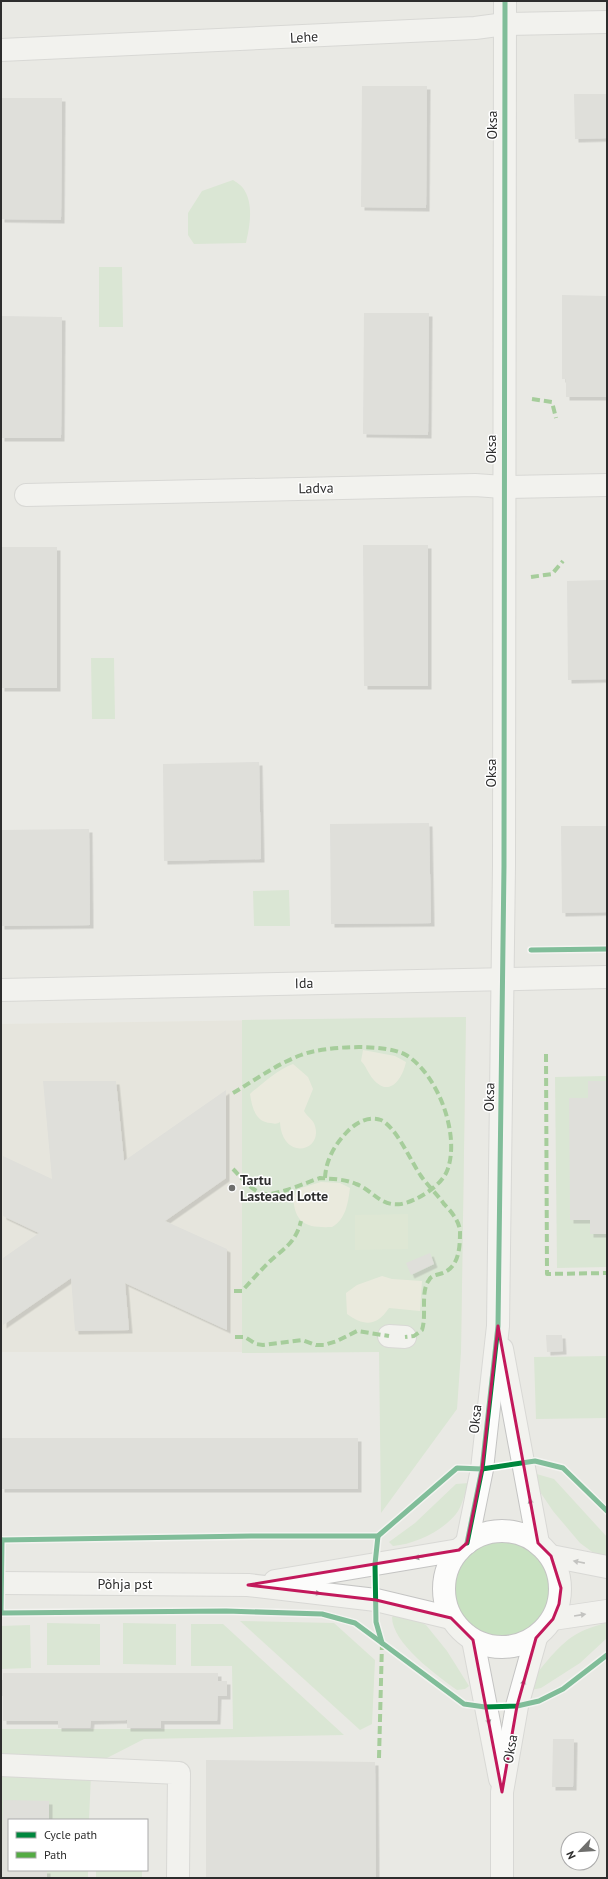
<svg xmlns="http://www.w3.org/2000/svg" width="608" height="1879" font-family="'PT Sans',sans-serif">
	<defs>
		<filter id="shadow"><feDropShadow dx="3.5" dy="3.5" stdDeviation="0" flood-color="#0004"/></filter>
	</defs>
	<rect width="100%" height="100%" fill="#e9e9e4"/>
	<polygon fill="#e3e1d4" points="466,1017 461,1352 1,1352 1,1024"/>
	<g fill="#c8e2c1">
		<path d="M233 180C236 182 241 185 243 188 254 203 250 226 246 243L194 244 188 235V213L202 191Z"/>
		<polygon points="99,267 122,267 123,327 99,327"/>
		<polygon points="91,658 114,658 115,719 92,719"/>
		<polygon points="289,890 290,926 254,926 253,891"/>
		<polygon points="466,1017 461,1352 457,1409 381,1513 379,1352 242,1353 242,1020"/>
		<polygon points="607,1076 607,1267 557,1268 555,1077"/>
		<polygon points="607,1356 607,1418 536,1419 534,1357"/>
		<polygon points="533,1473 554,1479 607,1537 607,1558 595,1554 580,1543 553,1511 534,1483"/>
		<path d="M469 1483C465 1492 462 1507 456 1514 441 1532 415 1544 393 1546L389 1542 415 1523 456 1484Z"/>
		<circle cx="503" cy="1588" r="49"/>
		<path d="M399 1612 426 1625 447 1651 469 1686 465 1689 457 1690C437 1676 392 1643 392 1617Z"/>
		<polygon points="240,1621 334,1623 375,1660 372,1724 360,1730"/>
		<path d="M607 1622V1638L580 1663 541 1688 526 1691C534 1675 559 1644 575 1635 584 1629 597 1626 607 1622Z"/>
		<polygon points="47,1623 100,1624 100,1665 47,1665"/>
		<polygon points="123,1623 176,1624 176,1665 123,1664"/>
		<polygon points="191,1624 223,1624 344,1735 144,1739 107,1758 1,1758 1,1729 233,1729 232,1666 191,1666"/>
		<polygon points="30,1625 31,1668 1,1669 1,1626"/>
		<polygon points="1,1772 91,1775 89,1820 9,1820 9,1870 88,1870 88,1878 1,1878"/>
		<rect x="96" y="1870" width="46" height="8"/>
	</g>
	<g fill="#ebebd5">
		<path d="M363 1050 395 1056 406 1062C402 1080 389 1098 373 1079 368 1073 366 1066 361 1061Z"/>
		<path d="M293 1064 308 1077 313 1089 304 1111C307 1117 314 1120 315 1126 323 1152 282 1161 280 1122 277 1124 275 1124 271 1123 255 1122 252 1107 250 1094L252 1092C265 1082 277 1070 293 1064Z"/>
		<path d="M321 1182 340 1183 350 1188C348 1203 346 1219 332 1227 306 1228 295 1224 293 1197L297 1191 301 1188Z"/>
		<path d="M382 1276 392 1279 422 1281 420 1311 389 1308C376 1327 364 1326 347 1314L346 1293 357 1285Z"/>
	</g>
	<polygon fill="#d0e5c0" points="408,1214 408,1249 355,1250 355,1215"/>
	<g fill="#d2d2cf" filter="url(#shadow)">
		<polygon points="362,86 427,86 426,208 361,207"/>
		<polygon points="574,94 607,94 607,138 575,139"/>
		<polygon points="1,98 62,98 61,220 1,219"/>
		<polygon points="562,295 607,296 607,397 566,397 566,379 562,379"/>
		<polygon points="364,313 429,313 428,435 363,434"/>
		<polygon points="1,316 62,317 61,438 1,438"/>
		<polygon points="363,545 428,545 428,686 364,686"/>
		<rect x="1" y="547" width="56" height="141"/>
		<polygon points="607,580 607,679 568,680 567,581"/>
		<polygon points="259,762 261,859 164,861 163,764"/>
		<polygon points="429,823 431,923 331,924 330,824"/>
		<polygon points="561,826 607,826 607,912 562,913"/>
		<polygon points="89,829 90,925 1,926 1,830"/>
		<polygon points="43,1081 116,1081 124,1161 226,1090 226,1178 165,1221 227,1249 227,1330 125,1283 129,1330 75,1331 71,1278 3,1325 3,1258 39,1233 3,1216 3,1156 52,1179"/>
		<polygon points="588,1081 607,1081 607,1234 590,1234 590,1220 570,1220 569,1098 588,1098"/>
		<polygon points="430,1253 434,1264 411,1275 406,1263"/>
		<polygon points="546,1335 562,1335 563,1351 547,1352"/>
		<rect x="1" y="1438" width="357" height="51"/>
		<polygon points="3,1673 218,1673 218,1681 227,1681 227,1696 218,1696 217,1721 161,1721 161,1728 127,1728 127,1720 91,1721 90,1728 58,1728 58,1721 3,1721 3,1696 1,1696 1,1680 3,1680"/>
		<polygon points="553,1739 574,1739 573,1787 552,1787"/>
		<polygon points="206,1760 375,1762 376,1878 206,1878"/>
		<polygon points="3,1800 49,1801 49,1820 9,1820 9,1870 47,1870 47,1878 1,1878"/>
	</g>
	<g fill="none" stroke-linecap="round" stroke-linejoin="round">
		<defs>
			<g id="minor">
				<polyline points="1,50 475,28 505,24 607,22"/>
				<polyline points="26,495 475,485 503,487 607,485"/>
				<polyline points="1,990 607,977"/>
				<polyline points="389,1336 405,1337"/>
				<polyline points="502,1349 538,1543"/>
				<circle cx="502" cy="1589" r="58"/>
				<polyline points="467,1543 482,1469 498,1326 504,866 505,1"/>
				<polyline points="551,1556 607,1567"/>
				<polyline points="275,1581 459,1550"/>
				<polyline points="1,1583 248,1585 376,1600 451,1618"/>
				<polyline points="553,1619 607,1611"/>
				<polyline points="473,1640 500,1779"/>
				<polyline points="1,1765 179,1773 178,1878"/>
				<polyline points="502,1878 502,1792 517,1706 536,1638"/>
			</g>
		</defs>
		<use href="#minor" stroke="#c4c4c3" stroke-width="24"/>
		<use href="#minor" stroke="#fcfcfb" stroke-width="22"/>
		<g stroke="#54ab44" stroke-width="4" stroke-dasharray="8 4" stroke-linecap="butt">
			<polyline points="532,399 552,402 556,418"/>
			<polyline points="531,577 552,574 563,561"/>
			<polyline points="546,1054 547,1274 607,1273"/>
			<path d="M233 1093C255 1080 277 1064 301 1055 323 1046 386 1043 406 1055 438 1074 461 1136 447 1171 441 1186 417 1201 401 1204 380 1207 373 1190 356 1184 345 1179 332 1179 320 1178 307 1182 273 1198 261 1193 250 1189 241 1177 233 1169"/>
			<path d="M325 1178C326 1160 334 1146 346 1133 354 1124 368 1115 381 1120 397 1128 410 1160 421 1176 428 1186 437 1194 444 1204 451 1211 460 1222 460 1232 460 1247 459 1265 445 1272 440 1275 432 1274 429 1280 420 1292 427 1315 422 1330L414 1336 405 1337"/>
			<path d="M234 1291H242C251 1281 260 1271 269 1262 285 1247 295 1244 301 1221"/>
			<polyline points="235,1337 245,1337 256,1344 263,1345 302,1340 316,1345 324,1345 337,1341 357,1331 389,1336"/>
			<polyline points="379,1758 382,1643"/>
		</g>
		<defs>
			<g id="cycleway">
				<polyline points="531,950 607,949"/>
				<polyline points="378,1536 375,1564 376,1622 382,1643 464,1704 485,1707 517,1706 539,1701 563,1689 607,1655"/>
				<polyline points="1,1540 251,1536 378,1536 457,1468 482,1469 535,1461 563,1468 607,1511"/>
				<polyline points="467,1543 482,1469 498,1326 504,866 505,1"/>
				<polyline points="1,1613 226,1611 322,1614 355,1623 382,1643"/>
				<polyline points="1,1613 2,1540"/>
			</g>
		</defs>
		<use href="#cycleway" stroke="#fff" stroke-width="8"/>
		<use href="#cycleway" stroke="#00873e" stroke-width="5"/>
	</g>
	<defs><path id="oneway-solid" d="M-6-.8H1V-3.2L6.5 0L1 3.2V.8H-6Z"/></defs>
	<g fill="#949494">
		<use href="#oneway-solid" transform="translate(531 1504) rotate(-101)"/>
		<use href="#oneway-solid" transform="translate(420 1557) rotate(170)"/>
		<use href="#oneway-solid" transform="translate(579 1562) rotate(-169)"/>
		<use href="#oneway-solid" transform="translate(315 1593) rotate(7)"/>
		<use href="#oneway-solid" transform="translate(580 1615) rotate(-9)"/>
		<use href="#oneway-solid" transform="translate(523 1685) rotate(-76)"/>
		<use href="#oneway-solid" transform="translate(488 1719) rotate(79)"/>
	</g>
	<path d="M0 0H608V1879H0ZM498 1326 538 1543 551 1556 561 1588 559 1604 553 1619 536 1638 517 1706 502 1792 473 1640 451 1618 376 1600 248 1585 459 1550 467 1543 482 1469Z" fill="#e9e9e4" fill-opacity=".55" fill-rule="evenodd"/>
	<path fill="none" stroke="#c2185b" stroke-width="3" stroke-linejoin="round" d="M498 1326 538 1543 551 1556 561 1588 559 1604 553 1619 536 1638 517 1706 502 1792 473 1640 451 1618 376 1600 248 1585 459 1550 467 1543 482 1469Z"/>
	<circle fill="#6f6f6d" stroke="#fff" stroke-width="1.5" cx="232" cy="1188" r="4"/>
	<g text-anchor="middle" stroke-width="3" stroke-linejoin="round" paint-order="stroke">
		<g font-size="14" fill="#2d2d2d" stroke="#fff">
			<text transform="translate(304 37) rotate(-3)" y="5">Lehe</text>
			<text transform="translate(492 125) rotate(-90)" y="5">Oksa</text>
			<text transform="translate(491 449) rotate(-90)" y="5">Oksa</text>
			<text transform="translate(316 488) rotate(-1)" y="5">Ladva</text>
			<text transform="translate(491 773) rotate(-90)" y="5">Oksa</text>
			<text transform="translate(304 983) rotate(-1)" y="5">Ida</text>
			<text transform="translate(489 1097) rotate(-89)" y="5">Oksa</text>
			<text transform="translate(475 1419) rotate(-84)" y="5">Oksa</text>
			<text x="125" y="1589">Põhja pst</text>
			<text transform="translate(510 1749) rotate(-80)" y="5">Oksa</text>
		</g>
		<g font-size="14" font-weight="bold" fill="#2d2d2d" stroke="#fff" text-anchor="start">
			<text x="240" y="1185">Tartu<tspan x="240" dy="16">Lasteaed Lotte</tspan></text>
		</g>
	</g>
	<rect width="608" height="1879" fill="none" stroke="#2d2d2d" stroke-width="4"/>
	<rect x="8" y="1819" width="140" height="52" fill="#ffffff" stroke="#ababab"/>
	<rect x="16" y="1832" width="20" height="6" fill="#00873e" stroke="#ababab"/>
	<text x="44" y="1839" font-size="12" fill="#2d2d2d">Cycle path</text>
	<rect x="16" y="1852" width="20" height="6" fill="#54ab44" stroke="#ababab"/>
	<text x="44" y="1859" font-size="12" fill="#2d2d2d">Path</text>
	<g transform="translate(580 1851) rotate(245)"><circle r="19" fill="#ffffff" stroke="#ababab"/>
	<path d="M0-3L7 15L0 10L-7 15Z" fill="#6f6f6d"/>
	<text y="-6" font-size="11" font-weight="bold" text-anchor="middle" fill="#2d2d2d">N</text>
	</g>
</svg>
